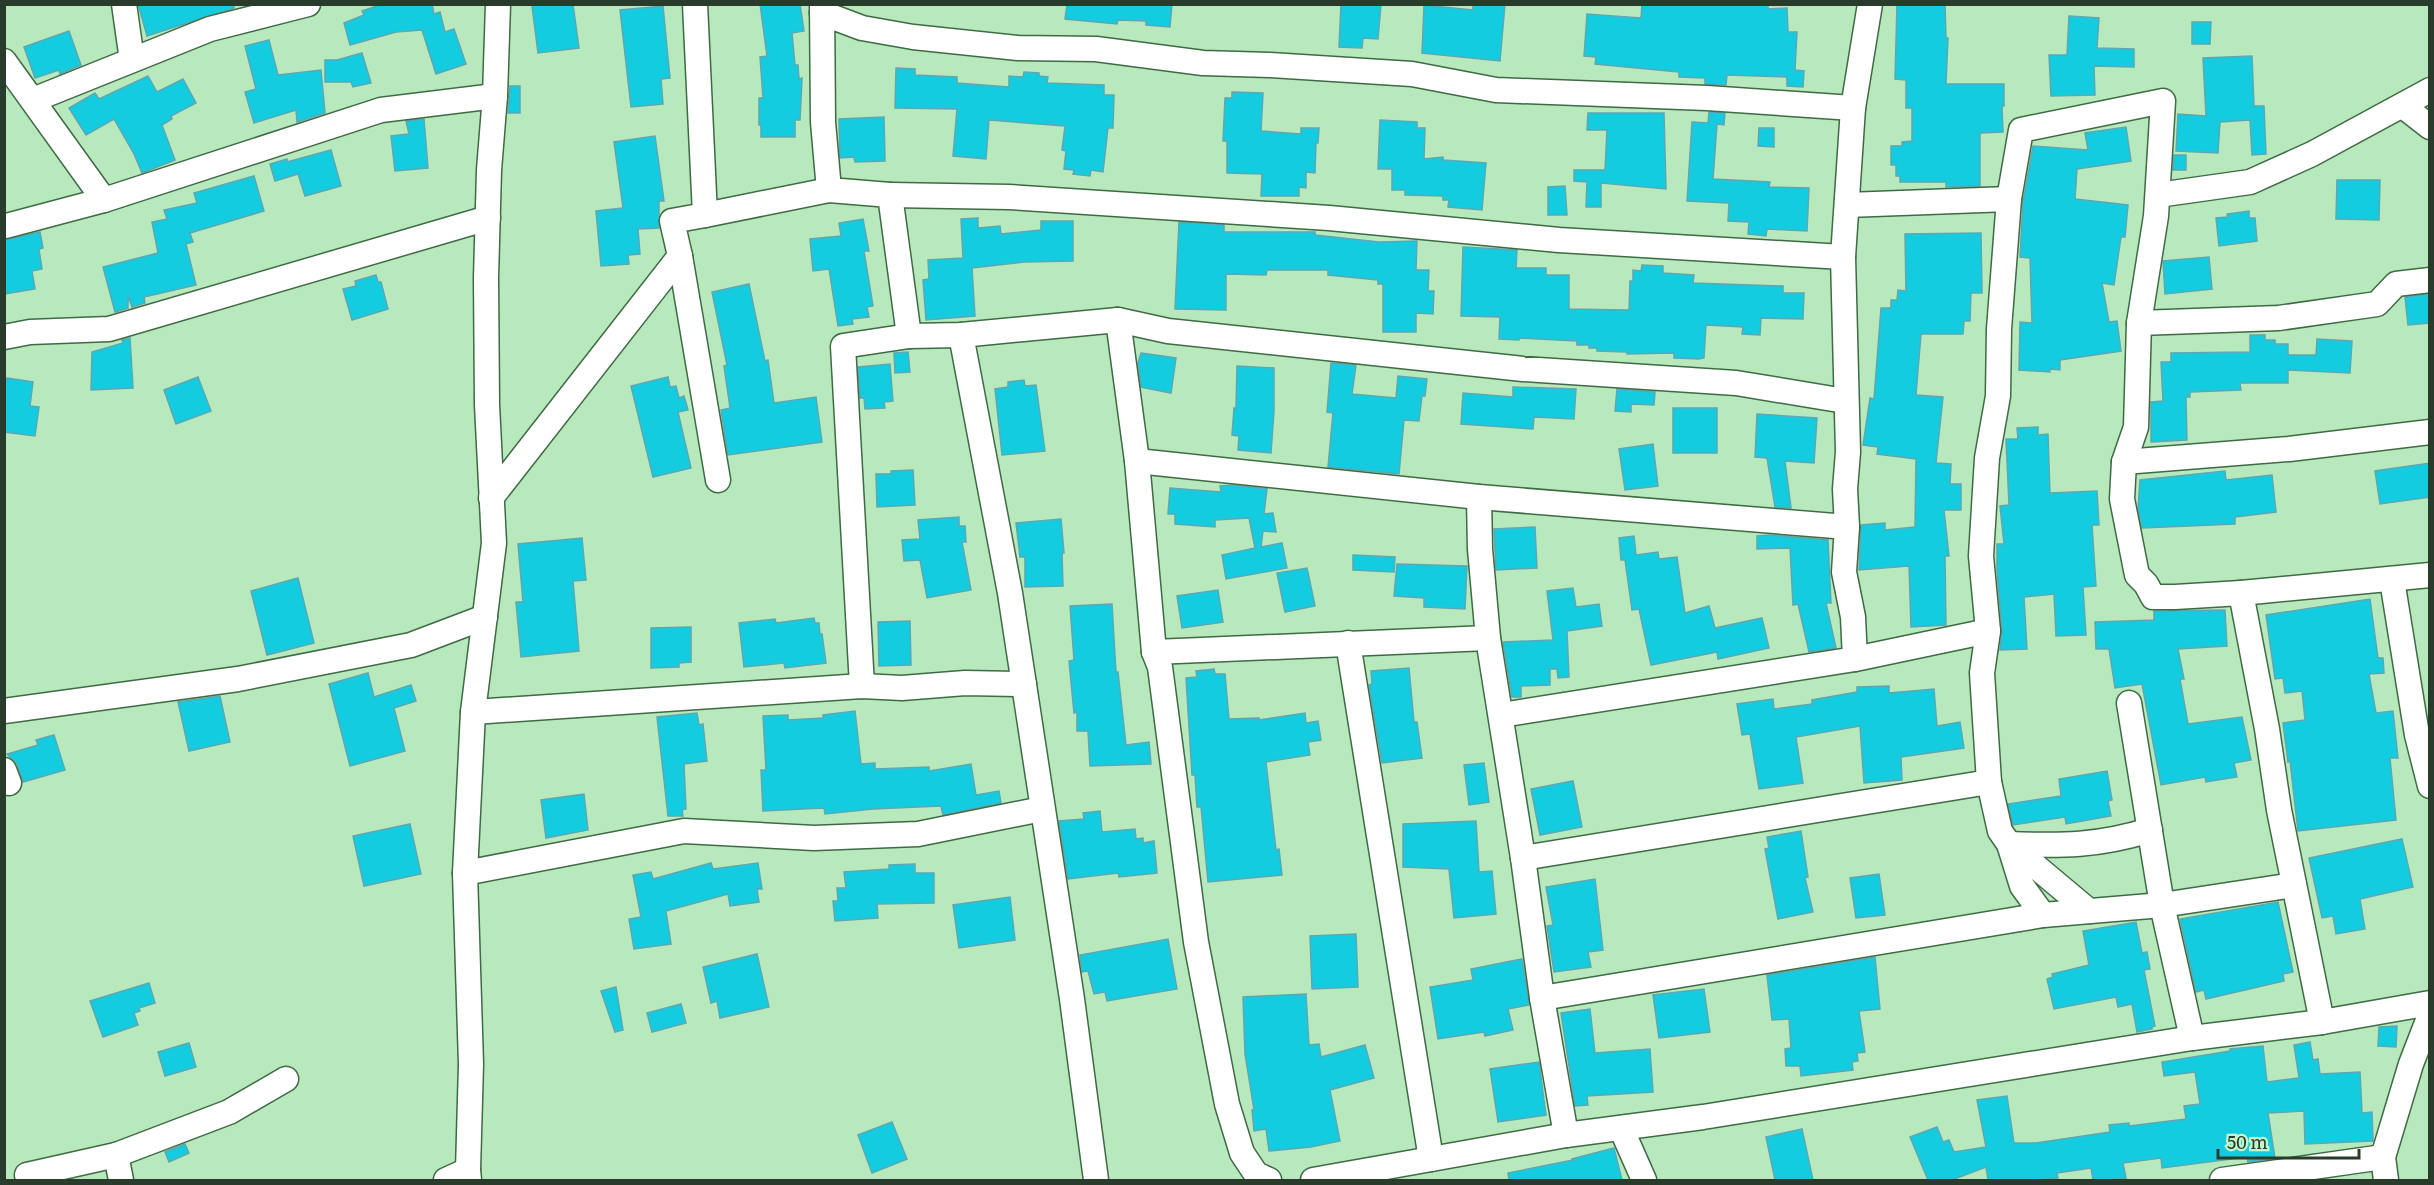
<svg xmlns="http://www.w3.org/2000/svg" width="2434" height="1185" font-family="Literata,serif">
	<rect width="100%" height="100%" fill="#b8e9bd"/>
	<g fill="#14cce0" stroke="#5aa8b3" stroke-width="1.5">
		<polygon points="138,4 234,4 234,8 147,36"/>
		<polygon points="383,4 432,4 434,14 440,12 445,32 454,29 466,64 436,74 422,30 396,32 350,45 344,23 364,15 362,11"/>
		<polygon points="535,4 573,4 579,48 538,53 532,6"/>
		<polygon points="760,4 800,4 804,31 792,33 795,65 798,65 799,79 802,78 800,120 795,120 795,137 761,137 761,125 759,125 759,98 763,98 760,57 767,56"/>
		<polygon points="1067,4 1172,4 1170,27 1146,25 1146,21 1118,20 1117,24 1065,19"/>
		<polygon points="1341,4 1381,4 1378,39 1363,38 1362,48 1339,47"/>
		<polygon points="1473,4 1505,4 1500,61 1422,53 1424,5 1473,10"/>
		<polygon points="1642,4 1768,4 1768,9 1787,8 1788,32 1797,32 1795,70 1804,71 1803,87 1787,86 1787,77 1727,75 1726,85 1705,84 1705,78 1679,77 1679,72 1595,64 1596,57 1584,56 1587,14 1641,18"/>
		<polygon points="1897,4 1945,4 1946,38 1948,38 1946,84 2004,84 2004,106 2002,106 2003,132 1980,133 1980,186 1946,187 1946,182 1900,182 1900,176 1896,176 1896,165 1891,165 1891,146 1902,146 1902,142 1912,141 1912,108 1906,108 1906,80 1895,79"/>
		<polygon points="663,6 670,78 661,79 663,104 631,107 620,10"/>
		<polygon points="2069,16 2099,18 2097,48 2134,49 2134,67 2094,66 2095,95 2051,96 2049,55 2067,55"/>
		<polygon points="2192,22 2211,22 2210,44 2192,44"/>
		<polygon points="69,31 81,65 60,74 59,70 35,78 24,47"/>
		<polygon points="269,40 278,75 321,70 325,113 297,122 296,110 254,123 245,92 256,89 245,46"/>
		<polygon points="362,53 371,83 353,87 351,82 325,82 325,60 337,60"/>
		<polygon points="2252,56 2254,106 2264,106 2266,154 2252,155 2250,120 2220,122 2218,153 2176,151 2178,114 2206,116 2203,58"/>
		<polygon points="896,68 915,69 915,75 957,77 957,83 1009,87 1009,76 1023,77 1024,72 1039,73 1039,76 1048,77 1047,83 1104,85 1104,95 1114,95 1113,128 1108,128 1103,172 1091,170 1090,176 1073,174 1074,170 1064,169 1066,151 1062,150 1065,126 989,120 986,159 953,156 957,109 895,108"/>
		<polygon points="148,76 157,92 183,79 196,103 171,116 172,119 162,125 175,160 142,173 134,154 114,119 86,135 69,108 95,93 99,99"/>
		<polygon points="510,86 520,86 520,113 508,113"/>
		<polygon points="1232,92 1263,93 1261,131 1301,134 1301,128 1319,128 1318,143 1316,143 1315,173 1306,172 1306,188 1299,187 1299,196 1261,196 1262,174 1227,173 1227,141 1223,141 1225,98 1232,98"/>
		<polygon points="1709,112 1725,113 1724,125 1717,124 1713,179 1770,182 1769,187 1809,188 1807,231 1767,229 1766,236 1748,234 1749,222 1728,221 1729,203 1687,201 1692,122 1708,123"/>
		<polygon points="1588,113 1664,113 1666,189 1601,183 1601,207 1586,207 1587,182 1574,181 1574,170 1605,170 1607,130 1587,130"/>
		<polygon points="884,117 885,161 855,162 854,157 840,158 839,119"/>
		<polygon points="424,119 428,168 395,171 391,136 409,134 406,121"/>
		<polygon points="1380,120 1417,122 1417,128 1425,128 1424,159 1443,157 1443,160 1486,163 1482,210 1448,207 1449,200 1443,200 1443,196 1405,195 1405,190 1392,190 1392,169 1378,169"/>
		<polygon points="2126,127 2131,161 2077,169 2075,199 2128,205 2125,237 2121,237 2114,285 2102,283 2109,322 2117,321 2121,351 2060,360 2060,370 2050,369 2050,372 2019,370 2020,322 2032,323 2030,258 2020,257 2023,202 2033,146 2088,150 2085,133"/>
		<polygon points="1759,128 1774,128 1774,147 1758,146"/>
		<polygon points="655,136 664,201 659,201 659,228 638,229 640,254 628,255 629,264 601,266 596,211 623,208 614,142"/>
		<polygon points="331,150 341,186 305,196 298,174 275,181 270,164 287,159 287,162"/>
		<polygon points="2174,155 2186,155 2186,170 2173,170"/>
		<polygon points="254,176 264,211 190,233 193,242 186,244 196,285 144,297 145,303 132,307 128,296 128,308 115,312 103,267 158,253 152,222 167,219 164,210 197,203 194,193"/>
		<polygon points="2337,180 2380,180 2379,220 2336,219"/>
		<polygon points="1565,186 1567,215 1548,215 1548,187"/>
		<polygon points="2249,211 2249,218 2255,218 2257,241 2219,246 2216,218 2228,217 2227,214"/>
		<polygon points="978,218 978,228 1000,226 1001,234 1041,230 1041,221 1073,221 1073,261 1024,262 972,268 975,316 926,320 923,280 929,279 928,260 963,258 961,219"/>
		<polygon points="863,219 869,251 864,251 873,306 867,307 869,317 852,319 853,324 838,326 829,269 813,271 810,239 841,236 839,223"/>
		<polygon points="1179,222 1224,225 1224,232 1315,232 1315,235 1379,242 1417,241 1416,270 1429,270 1428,291 1434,291 1433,314 1416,313 1416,332 1383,332 1383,284 1378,284 1378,280 1328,275 1328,270 1267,270 1266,275 1226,274 1226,310 1175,309"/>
		<polygon points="40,232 43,248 39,249 42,269 32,271 35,289 4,294 4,240"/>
		<polygon points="1981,233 1982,293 1971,293 1970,321 1964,321 1963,334 1921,334 1916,395 1943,397 1936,463 1951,464 1950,484 1961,484 1961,510 1944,510 1949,556 1945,556 1946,625 1911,627 1909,566 1859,570 1861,525 1885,523 1885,530 1915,527 1916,459 1877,454 1878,447 1863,445 1870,398 1874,399 1881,308 1891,308 1891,300 1897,300 1898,290 1906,291 1905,234"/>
		<polygon points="1463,247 1517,250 1516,268 1546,268 1546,275 1569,275 1569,309 1629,310 1630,281 1633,281 1633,270 1641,271 1642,265 1663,266 1663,273 1694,275 1693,283 1783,286 1783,293 1804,293 1803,319 1761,318 1760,335 1742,334 1743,327 1706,325 1704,358 1699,359 1674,358 1674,353 1627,354 1627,352 1597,351 1597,348 1589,348 1589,345 1577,345 1577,341 1519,338 1519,340 1499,339 1500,317 1461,316"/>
		<polygon points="2209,257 2212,289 2165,294 2163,261"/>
		<polygon points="376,275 378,282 381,282 388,309 352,320 343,289 356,286 355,281"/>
		<polygon points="749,284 765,361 768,360 774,403 816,397 822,442 728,455 721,410 730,408 724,366 727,365 712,292"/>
		<polygon points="2430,294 2430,323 2408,325 2405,297"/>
		<polygon points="2250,335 2265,335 2265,340 2275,340 2275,344 2288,344 2288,355 2316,355 2317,339 2352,341 2350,373 2288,370 2288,383 2240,383 2241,390 2190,392 2190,397 2186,397 2187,440 2151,442 2151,402 2163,401 2161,362 2171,362 2171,353 2250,352"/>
		<polygon points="130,338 133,388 91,390 92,352 123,343 122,340"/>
		<polygon points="908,352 910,372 895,373 894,353"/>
		<polygon points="1141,353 1176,358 1171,393 1141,387 1138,363"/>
		<polygon points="1331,363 1356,365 1352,394 1396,398 1398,376 1427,379 1425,396 1422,396 1419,421 1404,420 1399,474 1328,467 1333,413 1327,412"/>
		<polygon points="890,364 893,401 884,402 885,408 865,409 864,398 860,398 858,367"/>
		<polygon points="1237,366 1274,368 1274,411 1271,453 1238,450 1239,436 1232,435 1234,408 1236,408"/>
		<polygon points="198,377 211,411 176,424 164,390"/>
		<polygon points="668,377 670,387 676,386 679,398 684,396 688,410 678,412 691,468 653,477 631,386"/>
		<polygon points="7,378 33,382 30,406 39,407 35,436 4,432 4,387"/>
		<polygon points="1024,380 1025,386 1036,385 1045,451 1002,455 995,389 1008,387 1008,382"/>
		<polygon points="1513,387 1576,389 1574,419 1534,417 1533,429 1461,424 1463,393 1513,397"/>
		<polygon points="1617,389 1655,392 1654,405 1631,404 1631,412 1615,411"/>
		<rect x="1673" y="408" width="44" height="45"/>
		<polygon points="1757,414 1817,418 1814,463 1785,461 1791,508 1775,507 1767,458 1755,457"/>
		<polygon points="2038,427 2038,435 2048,434 2050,493 2097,491 2099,525 2092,525 2096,586 2083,587 2086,635 2056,636 2054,594 2024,597 2027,649 2000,650 2002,630 1997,571 1997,544 2004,544 2000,506 2009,505 2006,439 2018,439 2017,428"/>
		<polygon points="1653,444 1658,486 1625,490 1619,449"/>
		<polygon points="2430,463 2430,497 2380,504 2375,471"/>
		<polygon points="913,470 915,505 877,507 876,474 891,474 891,471"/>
		<polygon points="2225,471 2226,480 2272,475 2276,512 2235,517 2235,524 2142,528 2138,509 2140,480"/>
		<polygon points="1233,485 1267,489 1264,514 1273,513 1276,532 1263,531 1261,547 1282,543 1287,568 1226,579 1222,555 1255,548 1249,518 1215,520 1215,527 1175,524 1175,514 1168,514 1170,488 1221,492 1220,486"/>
		<polygon points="959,517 959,526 965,526 966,542 962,542 971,590 927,598 920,560 904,561 902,540 920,539 918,520"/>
		<polygon points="1061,519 1064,553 1062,553 1063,586 1025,587 1025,557 1020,557 1016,523"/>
		<polygon points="1535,527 1537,568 1496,570 1494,529"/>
		<polygon points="1770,535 1828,540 1831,603 1826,603 1836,648 1809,652 1798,604 1793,605 1790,548 1757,549 1757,536"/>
		<polygon points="1634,536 1636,555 1658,552 1659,559 1677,557 1685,613 1709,606 1715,628 1762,618 1769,648 1718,659 1717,652 1651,665 1639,609 1632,610 1625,560 1621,560 1619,538"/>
		<polygon points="582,538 586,580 573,581 579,651 521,657 516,602 523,602 518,544"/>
		<polygon points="1353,555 1395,557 1394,572 1353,570"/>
		<polygon points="1397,564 1467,566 1465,609 1424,607 1424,598 1394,596"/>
		<polygon points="1307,568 1315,606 1285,612 1277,573"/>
		<polygon points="298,578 314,643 267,655 251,591"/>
		<polygon points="1573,588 1576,607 1599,604 1602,626 1567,631 1569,677 1558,678 1557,669 1550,669 1550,685 1521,686 1521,697 1512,697 1503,642 1553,640 1547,591"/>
		<polygon points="1218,590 1223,622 1182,628 1177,596"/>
		<polygon points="2370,599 2378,658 2383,658 2384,673 2369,674 2376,713 2393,711 2398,758 2390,758 2396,820 2298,831 2290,761 2288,762 2283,723 2305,720 2302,691 2285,693 2283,678 2275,679 2266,615"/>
		<polygon points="1112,604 1116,672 1118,672 1126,745 1149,742 1151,764 1090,766 1088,731 1077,731 1077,712 1074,713 1069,661 1074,660 1070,606"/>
		<polygon points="2225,610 2227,646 2178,649 2184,679 2180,679 2188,724 2242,717 2251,760 2234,763 2237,777 2206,782 2205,777 2161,785 2142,684 2115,688 2109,649 2096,649 2095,622 2154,620 2154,611"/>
		<polygon points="814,618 815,623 819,623 820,634 822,634 826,663 785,668 784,663 744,667 739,623 775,619 776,623"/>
		<polygon points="910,621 911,665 879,666 878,622"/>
		<polygon points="691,627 691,662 679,663 679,667 651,668 651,628"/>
		<polygon points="1409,668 1414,722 1417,722 1422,758 1382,763 1369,685 1372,684 1371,671"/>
		<polygon points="1214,669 1215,674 1225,674 1229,719 1259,718 1259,720 1305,713 1306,723 1318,721 1321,740 1308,742 1310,755 1266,762 1276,850 1279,849 1282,875 1208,882 1201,807 1197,807 1195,775 1192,775 1186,678 1197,677 1196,671"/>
		<polygon points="368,673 374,697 411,685 416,701 394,708 405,751 350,766 329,684"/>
		<polygon points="1889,686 1889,693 1934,689 1937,726 1960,722 1964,748 1901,757 1902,780 1864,783 1860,726 1796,737 1803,783 1759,789 1750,734 1742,735 1737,704 1773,699 1774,709 1812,704 1812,700 1857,692 1857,687"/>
		<polygon points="220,696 230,742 189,751 178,702"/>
		<polygon points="855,711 861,764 875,763 875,769 929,767 929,771 971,764 976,795 999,791 1001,803 943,815 941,806 873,809 825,814 824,808 763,811 761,770 766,770 763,716 788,715 788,720 823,718 823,715"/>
		<polygon points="697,713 699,725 703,724 707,761 684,764 686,809 682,810 683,816 668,816 657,717"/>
		<polygon points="54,735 65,770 23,782 17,764 7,754 38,745 36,740"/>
		<polygon points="1484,763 1489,802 1469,805 1464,765"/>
		<polygon points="2107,771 2112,800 2108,801 2111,816 2066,824 2065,817 2013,825 2008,804 2061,796 2059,779"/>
		<polygon points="1573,781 1582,827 1540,835 1531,789"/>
		<polygon points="584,794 588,830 546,838 541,800"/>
		<polygon points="1100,811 1102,832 1135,829 1136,839 1143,838 1143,843 1154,841 1157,873 1119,877 1118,873 1068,879 1059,821 1084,819 1083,813"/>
		<polygon points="1476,821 1479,872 1492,871 1496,914 1454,918 1449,869 1403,867 1403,824"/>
		<polygon points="410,824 421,874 364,886 353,836"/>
		<polygon points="1801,831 1808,877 1805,878 1813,912 1778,919 1765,849 1769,848 1767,837"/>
		<polygon points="2402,839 2413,887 2360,899 2365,929 2336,934 2333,916 2322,918 2309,858"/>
		<polygon points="711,863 713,869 758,863 762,889 757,889 759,902 730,906 728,894 666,911 671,944 634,949 629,919 641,917 633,875 651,872 653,879"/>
		<polygon points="915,864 915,873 934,873 934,903 877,904 878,918 835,921 833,901 838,901 837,888 846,888 844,872 889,869 889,865"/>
		<polygon points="1879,874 1885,915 1856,918 1850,878"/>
		<polygon points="1595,879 1603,950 1588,952 1591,967 1554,972 1547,926 1553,925 1546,887"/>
		<polygon points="1010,897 1015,940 959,948 953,905"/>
		<polygon points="2278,902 2293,972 2283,974 2284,981 2206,999 2204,990 2196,992 2180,919"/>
		<polygon points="2136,922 2142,953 2147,952 2150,969 2144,970 2155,1026 2152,1027 2152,1029 2137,1032 2132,1004 2118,1007 2116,997 2054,1009 2047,979 2053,977 2052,974 2089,965 2083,931"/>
		<polygon points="1356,934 1358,987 1312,989 1310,936"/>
		<polygon points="1168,939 1177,989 1107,1001 1105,992 1094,994 1088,971 1082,972 1080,955"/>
		<polygon points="757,954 769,1007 720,1018 717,1001 711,1003 703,967"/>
		<polygon points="1875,957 1880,1009 1859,1011 1865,1052 1857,1053 1858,1061 1852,1062 1853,1070 1801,1076 1800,1066 1786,1066 1785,1049 1791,1048 1789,1019 1772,1020 1767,975"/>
		<polygon points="1522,959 1529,1005 1508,1009 1513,1030 1485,1036 1484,1032 1438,1039 1430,987 1473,980 1471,969"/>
		<polygon points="149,983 155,1003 139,1008 140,1011 134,1013 138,1025 103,1037 90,1001"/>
		<polygon points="616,987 623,1030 615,1032 601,991"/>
		<polygon points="1704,989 1710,1032 1659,1038 1653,995"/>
		<polygon points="1306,994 1309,1045 1319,1044 1321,1057 1365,1045 1374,1078 1330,1090 1340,1141 1311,1147 1269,1151 1266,1129 1254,1131 1252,1110 1254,1110 1245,1054 1243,997"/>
		<polygon points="681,1004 686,1023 652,1032 647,1013"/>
		<polygon points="1590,1009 1595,1053 1650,1049 1653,1092 1587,1096 1588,1105 1575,1106 1561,1013"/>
		<polygon points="2397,1026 2396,1047 2378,1046 2379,1027"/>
		<polygon points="2310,1042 2313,1060 2318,1059 2320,1074 2360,1072 2362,1113 2372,1112 2373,1141 2305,1144 2304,1111 2268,1113 2275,1158 2248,1162 2247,1157 2162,1168 2161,1158 2123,1163 2126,1178 2107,1180 2093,1180 2091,1168 2057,1173 2058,1178 2037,1180 1988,1180 1986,1167 1952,1180 1928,1180 1910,1137 1937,1127 1943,1142 1949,1140 1954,1152 1986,1147 1977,1100 2007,1096 2014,1143 2036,1143 2110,1132 2109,1125 2129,1123 2129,1126 2186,1119 2184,1106 2200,1104 2195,1072 2164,1076 2162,1062 2230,1051 2230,1049 2263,1046 2267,1082 2299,1078 2294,1045"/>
		<polygon points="189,1043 196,1067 165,1076 158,1052"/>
		<polygon points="1539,1062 1546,1115 1498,1122 1490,1069"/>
		<polygon points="892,1122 907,1159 872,1173 858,1135"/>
		<polygon points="1802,1129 1813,1180 1775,1180 1766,1137"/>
		<polygon points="185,1144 189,1153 169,1162 165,1152"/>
		<polygon points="1614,1148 1622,1180 1509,1180 1508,1173 1573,1160 1572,1159"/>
	</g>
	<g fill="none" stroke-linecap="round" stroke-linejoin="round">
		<defs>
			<g id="minor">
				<polyline points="124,4 132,60"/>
				<polyline points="695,4 705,215 829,190"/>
				<polyline points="822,4 823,122 829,190 890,195 909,336"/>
				<polyline points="822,13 862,28 913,37 1018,48 1096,49 1203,63 1270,65 1412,74 1496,90 1707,98 1853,108"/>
				<polyline points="4,61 104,200"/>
				<polyline points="33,100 210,29 308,4"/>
				<polyline points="2403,106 2430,127"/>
				<polyline points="890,195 1009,197 1329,218 1559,240 1843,257"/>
				<polyline points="2158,195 2250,182 2312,154 2430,90"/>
				<polyline points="1847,205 2009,199"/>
				<polyline points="6,226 104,200 381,110 495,96"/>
				<polyline points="680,256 718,480"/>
				<polyline points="1118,320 1137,461 1154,652 1160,667 1196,942 1227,1104 1242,1153 1256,1174 1269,1180"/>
				<polyline points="2139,323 2279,318 2377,304 2396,284 2430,280"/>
				<polyline points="961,335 1010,593 1072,999 1096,1180"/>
				<polyline points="4,337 30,332 109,329 488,218"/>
				<polyline points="1137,461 1479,497 1847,527"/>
				<polyline points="2124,462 2289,449 2430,432"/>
				<polyline points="1479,497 1480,549 1488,638 1523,858 1542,998 1566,1135"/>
				<polyline points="491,498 680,256 672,221 705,215"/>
				<polyline points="2392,580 2417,735 2430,786"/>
				<polyline points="2241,593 2430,575"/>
				<polyline points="1348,643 1431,1159"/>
				<polyline points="1154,652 1488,638"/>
				<polyline points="1855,659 1988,631"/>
				<polyline points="862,686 843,346 909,336 961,335 1118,320 1168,331 1523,369 1736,383 1845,401"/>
				<polyline points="2129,703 2162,905 2192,1038"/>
				<polyline points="4,711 238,679 411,645 485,617"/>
				<polyline points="473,712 862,686 902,688 965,683 1024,684"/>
				<polyline points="1501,715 1855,659 1853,617 1844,572 1847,527 1845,489 1848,452 1843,257 1853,108 1870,4"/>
				<polyline points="4,770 9,783"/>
				<path d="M2009 844C2062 846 2098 846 2150 830"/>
				<polyline points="2009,844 2089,911"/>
				<polyline points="1523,858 1989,782"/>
				<polyline points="465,873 684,831 814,838 918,834 1042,809"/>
				<polyline points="2043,915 2022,886 2009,844 2000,831 1989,782 1982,673 1988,631 1981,556 1987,458 1998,396 1999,329 2009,199 2021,130 2163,101 2156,216 2139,323 2136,427 2124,462 2122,499 2137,575 2146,584 2153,597 2175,597 2241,593 2267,729 2279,810 2322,1022"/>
				<polyline points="1542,998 2043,915 2162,905 2294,885"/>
				<polyline points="1621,1128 1644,1180"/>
				<polyline points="29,1180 27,1175 116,1155"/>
				<polyline points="121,1180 116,1155 229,1112 286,1079"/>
				<polyline points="446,1180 468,1170"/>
				<polyline points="469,1180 468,1170 471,1064 465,873 473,712 494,543 487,405 486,278 489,170 495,96 498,4"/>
				<polyline points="1313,1180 1566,1135 1703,1117 2192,1038 2322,1022 2430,1003"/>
				<polyline points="2222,1180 2383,1157"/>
				<polyline points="2386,1180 2383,1157 2411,1064 2430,1015"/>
			</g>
		</defs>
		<use href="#minor" stroke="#3e6a44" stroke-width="27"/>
		<use href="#minor" stroke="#fff" stroke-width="24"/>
	</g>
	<rect width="2434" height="1185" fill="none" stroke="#293c2b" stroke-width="12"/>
	<path d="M2218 1149v9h141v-9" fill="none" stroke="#293c2b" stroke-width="3"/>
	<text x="2227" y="1149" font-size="18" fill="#293c2b" stroke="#c5f6ca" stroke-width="4.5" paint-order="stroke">50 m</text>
</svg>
